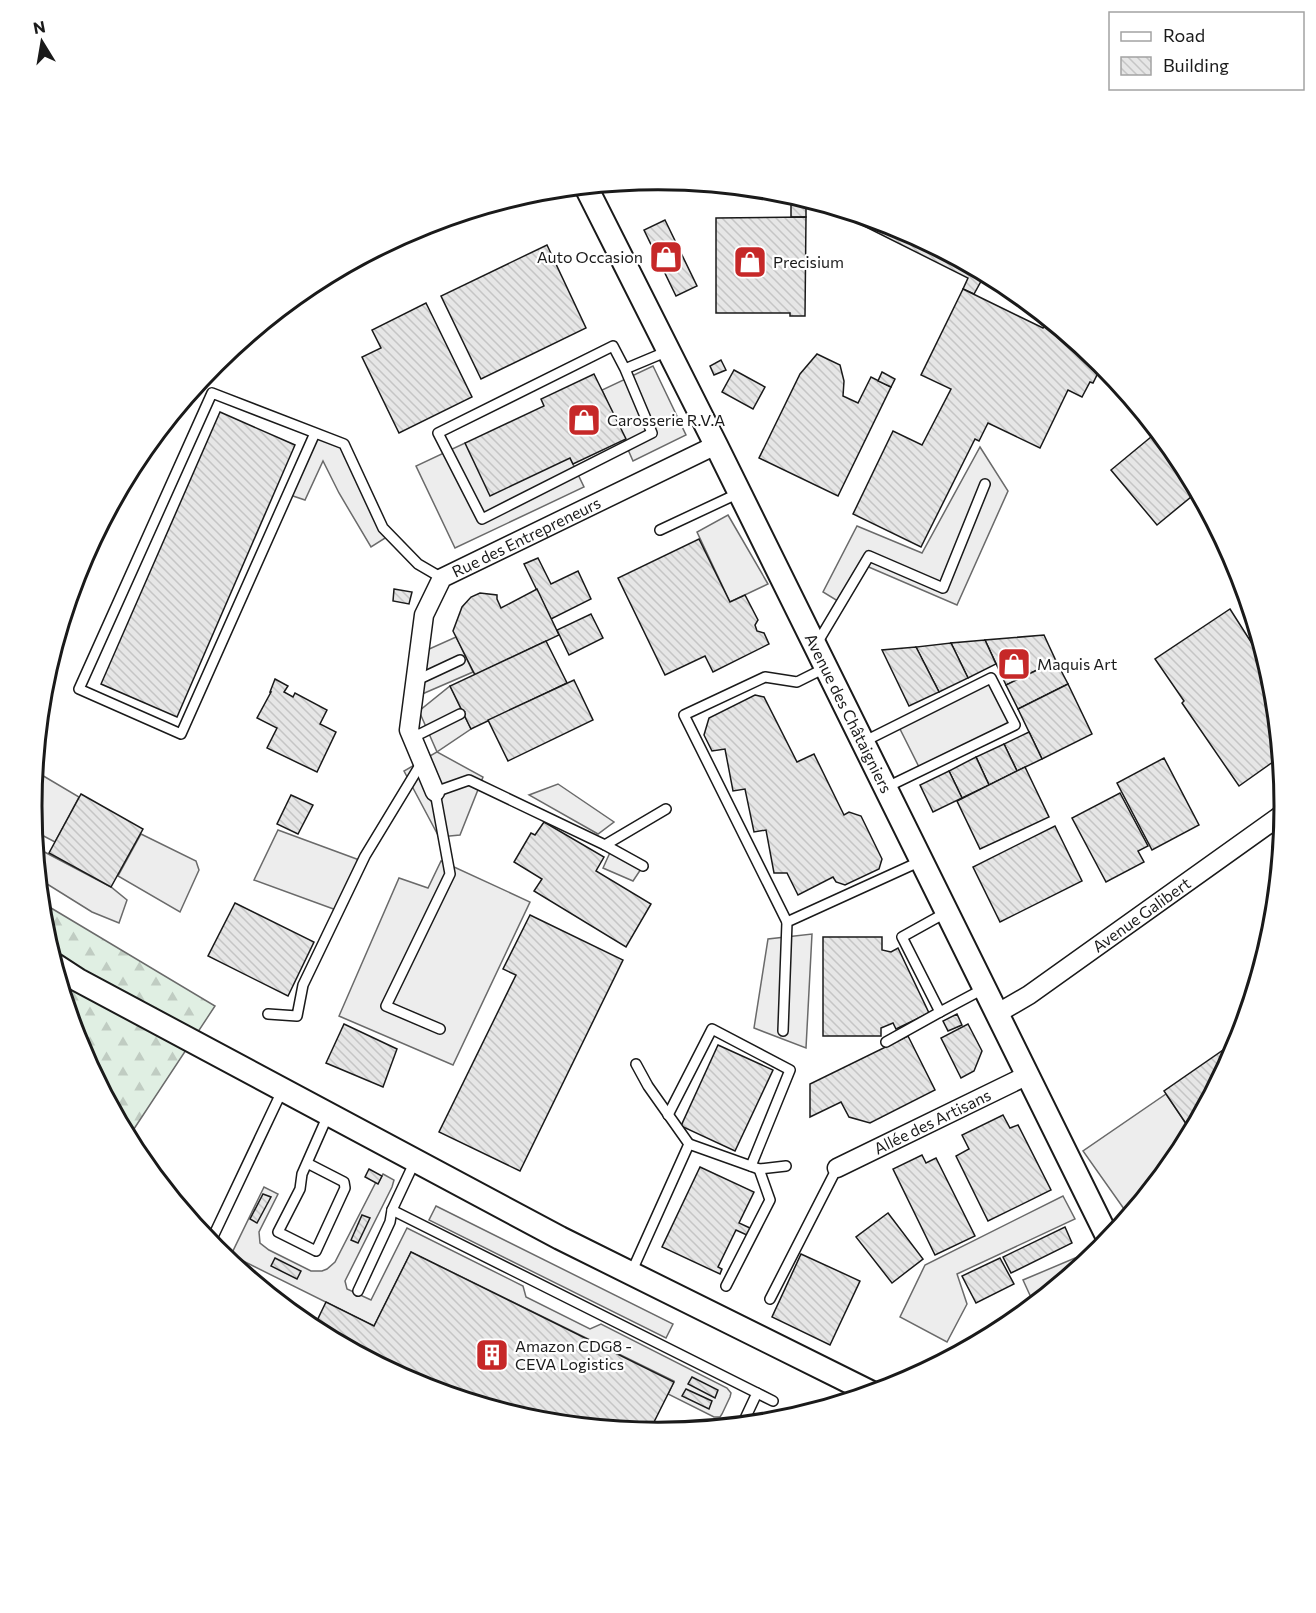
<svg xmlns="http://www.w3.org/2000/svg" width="1316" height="1613" font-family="Commissioner,sans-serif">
	<defs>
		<pattern id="forest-firs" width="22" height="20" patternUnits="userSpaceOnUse" patternTransform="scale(1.5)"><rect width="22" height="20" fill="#e0efe3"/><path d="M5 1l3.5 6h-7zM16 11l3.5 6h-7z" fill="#c0ccc2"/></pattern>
		<pattern id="building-back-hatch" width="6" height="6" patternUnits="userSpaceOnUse" patternTransform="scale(1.5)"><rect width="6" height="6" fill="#e6e6e6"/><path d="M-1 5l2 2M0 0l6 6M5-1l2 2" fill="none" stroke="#c5c5c5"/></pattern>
	</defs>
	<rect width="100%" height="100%" fill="#fff"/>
	<polygon fill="url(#forest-firs)" stroke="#6a6a6a" stroke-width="1.5" points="41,902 215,1006 128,1138 79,1046 43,928"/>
	<g fill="#ededed" stroke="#6a6a6a" stroke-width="1.5">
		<polygon points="653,366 686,435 633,461 602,390"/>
		<polygon points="312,432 344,444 390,535 371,547 339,493 323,461 305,500 287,494"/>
		<polygon points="465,443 570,458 584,487 455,548 416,466"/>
		<polygon points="980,447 1008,491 957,605 864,565 841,603 823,592 857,526 922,553"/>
		<polygon points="728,515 768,584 730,602 697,532"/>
		<polygon points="456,637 473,672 413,698 418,654"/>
		<polygon points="991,678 1015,725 921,771 898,725"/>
		<polygon points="450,686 471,729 437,752 483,777 460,835 439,837 404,771 437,752 419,711"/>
		<polygon points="35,771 79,797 55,842 34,831 32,806"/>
		<polygon points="558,784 614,822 598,834 529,795"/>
		<polygon points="278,830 362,861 339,911 254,880"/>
		<polygon points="141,834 196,861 199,870 180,912 118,876"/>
		<polygon points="35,847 111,887 127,900 119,923 92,912 39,879"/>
		<polygon points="612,848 643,866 633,881 603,868"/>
		<polygon points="441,861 530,902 453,1065 339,1016 399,878 428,888"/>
		<polygon points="812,934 806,1048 754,1028 768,939"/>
		<polygon points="1166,1094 1191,1131 1179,1155 1129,1216 1083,1151"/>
		<polygon points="383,1174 394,1180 392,1187 345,1281 347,1289 371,1300 407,1228 523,1286 526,1297 590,1329 601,1324 727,1388 731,1393 730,1397 722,1414 720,1417 714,1417 668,1394 674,1381 411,1252 374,1326 231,1255 264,1187 278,1194 259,1232 260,1243 269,1250 311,1271 322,1271 327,1269 335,1262 376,1182 378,1183"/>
		<polygon points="1063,1196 1075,1219 957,1274 967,1304 947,1342 900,1317 925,1265"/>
		<polygon points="436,1206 673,1324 666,1338 429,1220"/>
		<polygon points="1094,1250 1096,1254 1034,1304 1023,1280"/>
	</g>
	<g fill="url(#building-back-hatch)" stroke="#1a1a1a" stroke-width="1.5">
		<polygon points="791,195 806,200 806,217 791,217"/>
		<polygon points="822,205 898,228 985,274 974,294 963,289 968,278"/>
		<polygon points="806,217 805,316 790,316 790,313 716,313 716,218"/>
		<polygon points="665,220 697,286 676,296 644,230"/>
		<polygon points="547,245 586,328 481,379 441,296"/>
		<polygon points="963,289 1043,328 1048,320 1104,368 1101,367 1093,383 1090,382 1082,397 1068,390 1040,448 988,423 979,441 975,439 921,547 853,514 893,431 922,445 951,389 921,375"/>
		<polygon points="426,303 472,397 399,433 362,357 381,348 372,330"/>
		<polygon points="817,354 840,365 844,381 843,396 858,403 871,377 891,387 838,496 759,458 800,374"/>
		<polygon points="721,360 726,370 714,375 710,366"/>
		<polygon points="734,370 765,387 753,409 722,392"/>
		<polygon points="882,372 895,379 891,387 878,381"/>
		<polygon points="594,374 626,439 573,464 570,458 490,496 465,443 544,406 541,399"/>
		<polygon points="220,412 295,445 177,717 101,684"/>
		<polygon points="1157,432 1179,459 1197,492 1157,525 1111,470"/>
		<polygon points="699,539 730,602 745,595 758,620 755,625 757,631 764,633 769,644 713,672 705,656 665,675 618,578"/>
		<polygon points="538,558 551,584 578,571 591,599 551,619 524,564"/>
		<polygon points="394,589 412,592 409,604 393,601"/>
		<polygon points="537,589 559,635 475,675 453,631 462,607 471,597 480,593 497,595 497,599 501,608"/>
		<polygon points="1230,609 1267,667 1273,685 1280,757 1239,786 1182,703 1184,701 1155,659"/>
		<polygon points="591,614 603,638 569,655 557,630"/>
		<polygon points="1044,635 1056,661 1006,685 985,640"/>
		<polygon points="985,640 996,664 968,678 951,643"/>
		<polygon points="546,641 567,683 471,729 450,686"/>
		<polygon points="951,643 968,678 939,692 916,647"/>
		<polygon points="916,647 939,692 909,706 882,650"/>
		<polygon points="1056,661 1068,684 1018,709 1006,685"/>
		<polygon points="275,679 288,686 284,692 293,697 295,693 327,710 320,724 336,732 317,772 267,748 277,728 257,718 271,692 270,692"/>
		<polygon points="574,680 593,720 508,761 488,720"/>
		<polygon points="1068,684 1092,734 1042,759 1018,709"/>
		<polygon points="755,695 764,697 797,762 814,754 844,815 849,812 861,816 882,859 879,869 845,885 836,882 833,877 798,895 787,873 774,873 766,830 754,832 745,789 733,791 725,749 712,751 704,735 709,718"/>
		<polygon points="1029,732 1042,759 1017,771 1004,744"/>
		<polygon points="1004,744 1017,771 989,785 976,757"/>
		<polygon points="976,757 989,785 962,798 949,771"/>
		<polygon points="1164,758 1199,825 1152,850 1117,783"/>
		<polygon points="1025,767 1049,817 980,849 957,801"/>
		<polygon points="949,771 962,798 933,812 920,785"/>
		<polygon points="1120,793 1148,846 1138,851 1144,862 1106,882 1072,818"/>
		<polygon points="81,794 143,829 111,887 49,853"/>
		<polygon points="291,795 313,805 298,834 277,824"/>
		<polygon points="544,822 604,857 596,871 651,904 626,947 534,891 542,879 514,862 531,833 535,835"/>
		<polygon points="1055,826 1082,881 1000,922 973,867"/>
		<polygon points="235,903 314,942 288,996 208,956"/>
		<polygon points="530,915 623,960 520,1171 439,1132 516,975 503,969"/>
		<polygon points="823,937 882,937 882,950 891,952 898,948 929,1013 896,1029 893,1023 881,1028 881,1036 823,1036"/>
		<polygon points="957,1014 962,1025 948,1031 943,1021"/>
		<polygon points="344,1024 397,1049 383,1087 326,1063"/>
		<polygon points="968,1024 982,1051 974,1071 961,1078 941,1038"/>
		<polygon points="908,1036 935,1090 870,1123 849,1117 841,1102 810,1117 810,1084"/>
		<polygon points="1239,1039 1237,1047 1191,1131 1164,1091"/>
		<polygon points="718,1045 773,1070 735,1151 681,1126"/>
		<polygon points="1003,1115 1010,1128 1018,1125 1051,1190 988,1221 956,1156 969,1149 962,1135"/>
		<polygon points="922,1155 926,1163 936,1158 975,1236 935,1255 893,1169"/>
		<polygon points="700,1167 754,1192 739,1223 752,1229 749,1236 736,1230 718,1267 722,1269 720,1274 662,1247"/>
		<polygon points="369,1169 382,1176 378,1184 365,1177"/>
		<polygon points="263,1194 271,1197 257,1223 250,1219"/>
		<polygon points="888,1213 923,1259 892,1283 856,1237"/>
		<polygon points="362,1215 370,1218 358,1243 351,1240"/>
		<polygon points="1065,1227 1072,1243 1011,1273 1003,1257"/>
		<polygon points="411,1252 674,1382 649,1432 535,1421 418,1385 313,1329 326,1302 374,1326"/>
		<polygon points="801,1254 860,1281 830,1345 772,1317"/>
		<polygon points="275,1258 301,1271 297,1279 271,1266"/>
		<polygon points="1000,1258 1014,1284 976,1303 962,1276"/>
		<polygon points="692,1377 718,1390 715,1398 688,1384"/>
		<polygon points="686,1389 712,1401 709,1409 682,1396"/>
	</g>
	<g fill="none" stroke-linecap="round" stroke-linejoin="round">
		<defs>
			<g id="service">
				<polyline points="625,369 652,433 482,519 438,433 613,346 625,369 668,351"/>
				<polyline points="315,433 181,734 79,689 212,393 344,444 383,528 418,564 442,578"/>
				<polyline points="660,530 739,493"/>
				<polyline points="816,645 869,556 943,588 985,484"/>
				<polyline points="415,681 460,660"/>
				<polyline points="412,738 460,714"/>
				<polyline points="863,742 991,678 1015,725 885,788"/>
				<polyline points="605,845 643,866"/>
				<polyline points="947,912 902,937 940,1012 985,988"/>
				<polyline points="787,922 684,715 765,677 797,682 825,668"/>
				<polyline points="268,1014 297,1016 303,985 365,856 422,762"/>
				<polyline points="440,1029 386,1006 450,874 435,792 469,780 605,845 666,809"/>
				<polyline points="783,1031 787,922 921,861"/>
				<polyline points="886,1042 940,1012"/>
				<polyline points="636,1064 648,1086 689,1144"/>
				<polyline points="668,1115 712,1029 790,1070 751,1166"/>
				<polyline points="415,1161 392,1210 757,1393 742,1425"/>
				<polyline points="307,1163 344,1182 345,1188 316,1251 278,1232 300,1189 302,1174 328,1115"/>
				<polyline points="210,1243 282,1091"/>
				<polyline points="631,1273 689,1144 759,1169 786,1166"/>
				<polyline points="726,1286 770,1200 759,1169"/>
				<polyline points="358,1291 390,1222 392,1210"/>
				<polyline points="770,1299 837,1168"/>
				<polyline points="757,1393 773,1401"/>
			</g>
			<g id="minor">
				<path id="s1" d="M435 792 409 730 424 615 442 578 716 445"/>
				<path id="s2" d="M998 1013 1029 995 1284 813"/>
				<path id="s3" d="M837 1168 1028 1075"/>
			</g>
			<g id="tertiary">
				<path id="s4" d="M586 187 716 445 1109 1240"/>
				<polyline points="55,965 78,980 560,1238 872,1393"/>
			</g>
		</defs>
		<use href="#service" stroke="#1a1a1a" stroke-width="12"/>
		<use href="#minor" stroke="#1a1a1a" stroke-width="21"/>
		<use href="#tertiary" stroke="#1a1a1a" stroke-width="26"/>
		<use href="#service" stroke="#fff" stroke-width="9"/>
		<use href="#minor" stroke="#fff" stroke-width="18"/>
		<use href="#tertiary" stroke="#fff" stroke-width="22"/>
	</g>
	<defs>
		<symbol id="shop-square" viewBox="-11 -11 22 22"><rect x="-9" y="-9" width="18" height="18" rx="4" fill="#c62828" stroke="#fff"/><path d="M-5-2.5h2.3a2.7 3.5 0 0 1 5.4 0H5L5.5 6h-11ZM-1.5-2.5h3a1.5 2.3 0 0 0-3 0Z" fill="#fff"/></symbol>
		<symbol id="building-square" viewBox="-11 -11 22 22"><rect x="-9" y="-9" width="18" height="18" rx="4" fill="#c62828" stroke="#fff"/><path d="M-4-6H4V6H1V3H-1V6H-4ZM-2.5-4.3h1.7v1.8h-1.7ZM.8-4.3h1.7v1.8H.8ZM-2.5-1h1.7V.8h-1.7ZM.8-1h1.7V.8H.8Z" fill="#fff"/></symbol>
	</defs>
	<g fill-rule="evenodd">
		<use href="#shop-square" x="647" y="238" width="38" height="38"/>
		<use href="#shop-square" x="731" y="243" width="38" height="38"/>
		<use href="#shop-square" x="565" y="401" width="38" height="38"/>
		<use href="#shop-square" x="995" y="645" width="38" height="38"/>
		<use href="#building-square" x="473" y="1336" width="38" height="38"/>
	</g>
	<g text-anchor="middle" stroke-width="4.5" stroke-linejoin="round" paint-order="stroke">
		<g font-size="16" fill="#1a1a1a" stroke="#fff" text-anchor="start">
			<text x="643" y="263" text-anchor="end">Auto Occasion</text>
			<text x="773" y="268">Precisium</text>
			<text x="607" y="426">Carosserie R.V.A</text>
			<text x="1037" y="670">Maquis Art</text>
			<text x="515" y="1352">Amazon CDG8 -<tspan x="515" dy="18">CEVA Logistics</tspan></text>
		</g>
		<g font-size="16" fill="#1a1a1a" stroke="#fff">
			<text dy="6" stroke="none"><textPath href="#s1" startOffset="318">Rue des Entrepreneurs</textPath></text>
			<text dy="6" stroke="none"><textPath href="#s4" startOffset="588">Avenue des Châtaigniers</textPath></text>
			<text dy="6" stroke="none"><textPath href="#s2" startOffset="174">Avenue Galibert</textPath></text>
			<text dy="6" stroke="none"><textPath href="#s3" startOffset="106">Allée des Artisans</textPath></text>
		</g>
	</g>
	<path d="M0 0H1316V1613H0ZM42 806a616 616 0 1 1 1232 0a616 616 0 1 1-1232 0Z" fill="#fff" fill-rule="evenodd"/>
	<path fill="none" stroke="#1a1a1a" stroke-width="3" d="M42 806a616 616 0 1 1 1232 0a616 616 0 1 1-1232 0Z"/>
	<rect x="1109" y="12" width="195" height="78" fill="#ffffff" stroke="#a3a3a3" stroke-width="1.5"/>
	<rect x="1121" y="32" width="30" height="9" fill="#ffffff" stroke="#a3a3a3" stroke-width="1.5"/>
	<text x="1163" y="42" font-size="18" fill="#1a1a1a">Road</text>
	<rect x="1121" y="57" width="30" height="18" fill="url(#building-back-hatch)" stroke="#a3a3a3" stroke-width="1.5"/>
	<text x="1163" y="72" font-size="18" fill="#1a1a1a">Building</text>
	<g transform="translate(42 42) rotate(349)" stroke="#ffffff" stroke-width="4.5" paint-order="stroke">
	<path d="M0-4.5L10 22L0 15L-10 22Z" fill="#1a1a1a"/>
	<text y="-9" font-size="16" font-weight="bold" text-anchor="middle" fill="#1a1a1a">N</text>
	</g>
</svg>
